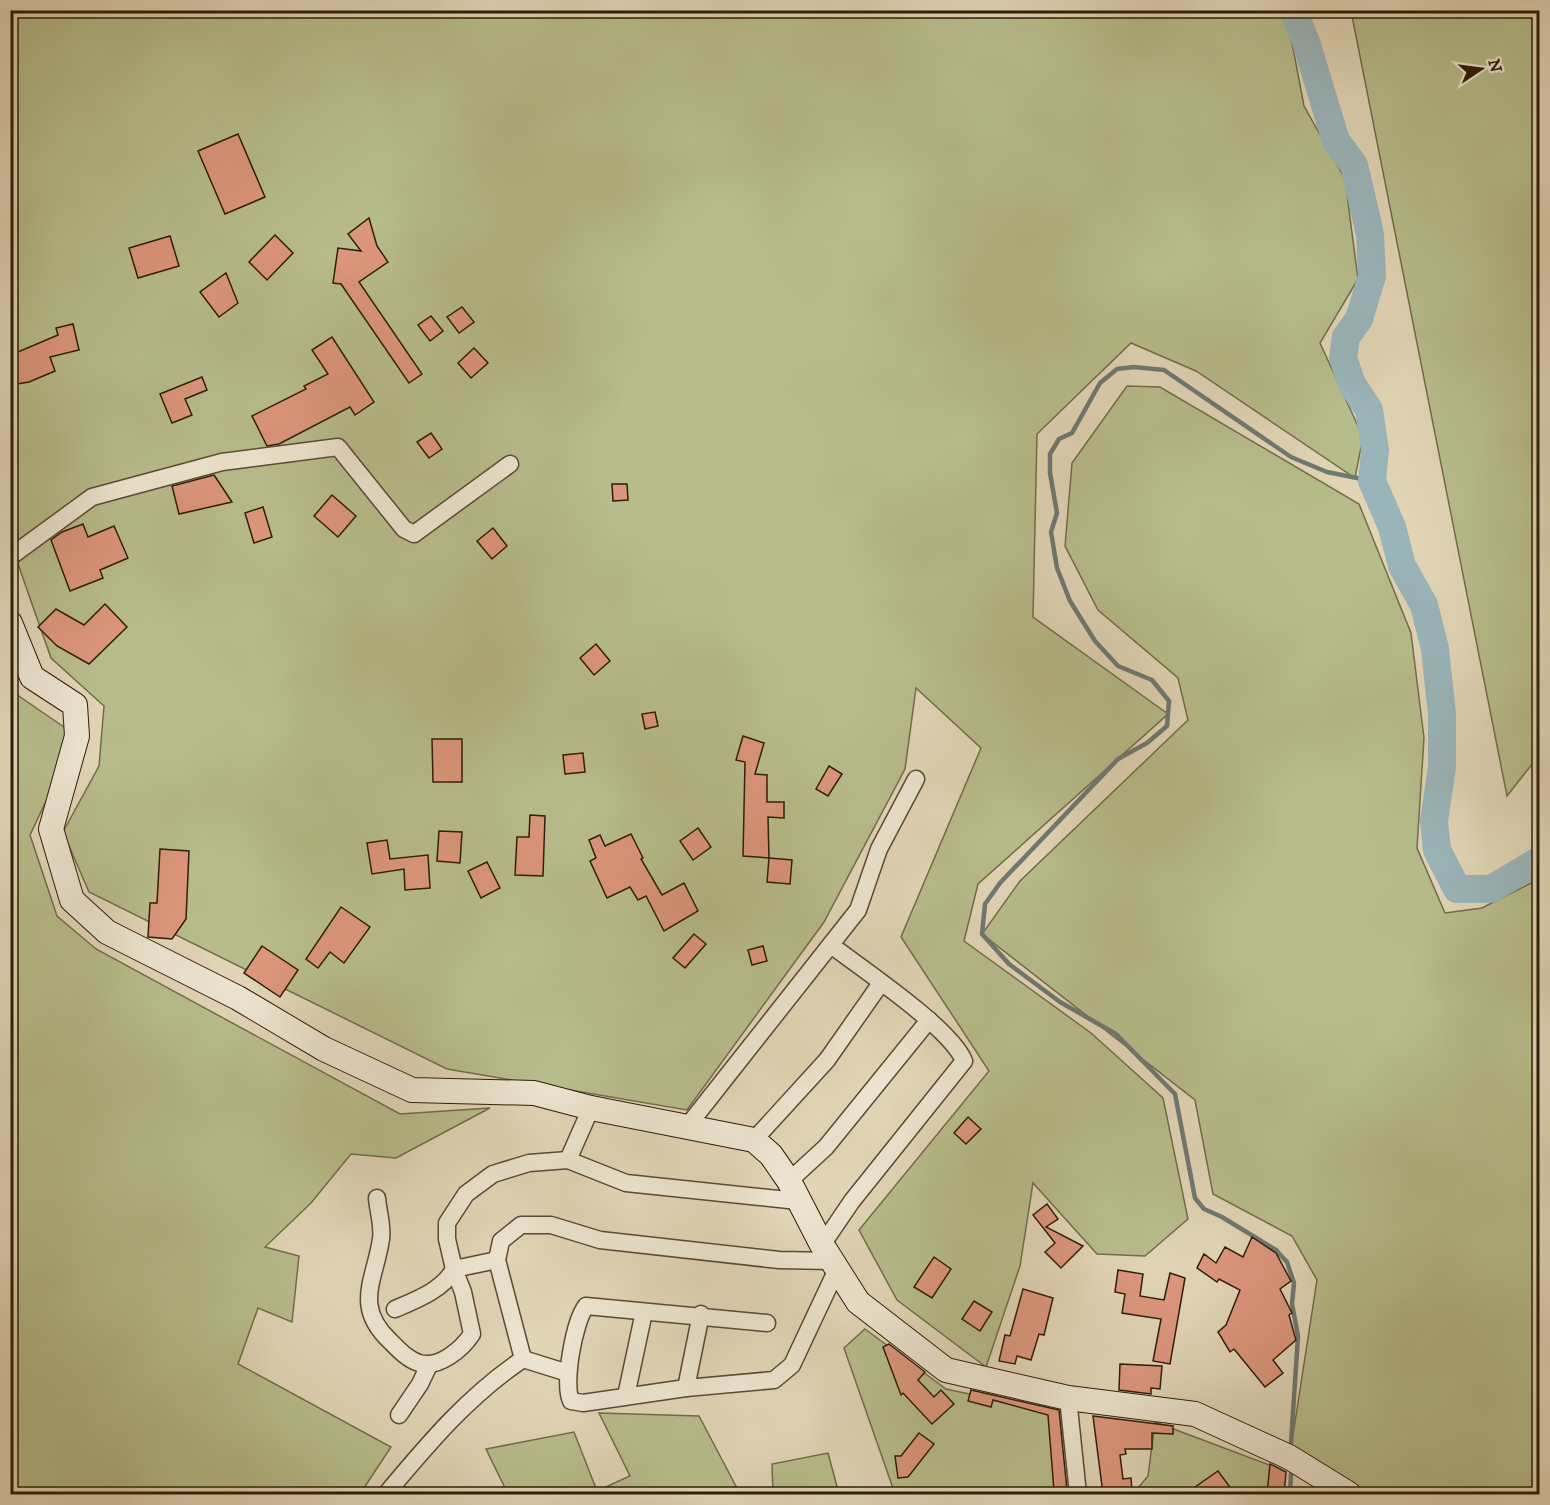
<svg xmlns="http://www.w3.org/2000/svg" width="1550" height="1505" font-family="'IM FELL DW Pica',serif">
	<rect width="100%" height="100%" fill="#e1d5b6"/>
	<filter id="stains"><feTurbulence type="fractalNoise" baseFrequency=".00333" numOctaves="4"/><feColorMatrix values="0 0 0 0 .2 0 0 0 0 .09 0 0 0 0 .02 0 0 0 .5 -.17"/></filter>
	<radialGradient id="worn" r=".72"><stop offset=".6" stop-color="#630" stop-opacity="0"/><stop offset="1" stop-color="#630" stop-opacity=".3"/></radialGradient>
	<g fill="#b7bc8b" stroke="#726c4a" stroke-width="1.5">
		<polygon points="10,11 1286,11 1304,106 1345,179 1358,279 1320,343 1363,437 1355,478 1196,371 1131,343 1037,434 1033,617 1168,714 978,884 964,941 1091,1033 1163,1098 1188,1219 1145,1256 1097,1254 1033,1183 1020,1266 986,1367 897,1300 859,1230 989,1071 901,937 981,748 916,688 905,769 824,922 687,1110 447,1069 89,892 63,832 99,766 104,706 51,658 11,544"/>
		<polygon points="1351,11 1539,11 1540,754 1507,796"/>
		<polygon points="1127,386 1160,387 1359,504 1411,633 1424,738 1417,848 1445,913 1482,908 1539,879 1539,1494 1364,1494 1291,1448 1317,1280 1292,1236 1213,1194 1195,1100 982,934 1020,881 1188,720 1178,678 1098,610 1065,546 1072,463"/>
		<polygon points="10,690 77,736 30,835 57,916 96,949 400,1114 490,1108 396,1158 351,1154 311,1203 265,1247 299,1256 292,1322 258,1308 238,1364 391,1447 360,1494 11,1494"/>
		<polygon points="865,1329 946,1389 1057,1413 1064,1494 895,1494 844,1348"/>
		<polygon points="599,1413 699,1416 738,1490 747,1494 508,1494 486,1449 574,1432 597,1491 630,1476"/>
		<polygon points="1155,1422 1280,1469 1278,1494 1133,1494 1148,1476"/>
		<polygon points="828,1453 839,1494 773,1494 772,1464"/>
	</g>
	<g fill="none" stroke-linecap="round" stroke-linejoin="round">
		<g stroke="#6f7873" stroke-width="4.5">
			<polyline points="1291,1443 1298,1336 1292,1304 1294,1283 1287,1262 1276,1250 1222,1217 1204,1209 1195,1198 1175,1094 1116,1034 1060,1002 1009,964 982,934 985,904 1000,883 1118,759 1147,743 1167,726 1169,701 1152,680 1118,666 1095,641 1070,601 1057,568 1051,532 1057,513 1050,473 1050,454 1059,439 1072,433 1100,383 1117,369 1134,367 1164,370 1291,457 1327,472 1372,481"/>
			<polyline points="1290,1494 1291,1474"/>
		</g>
		<polyline stroke="#9ab5ba" stroke-width="28" points="1293,10 1306,42 1336,141 1354,165 1370,234 1372,276 1359,319 1346,337 1343,358 1352,384 1369,410 1375,450 1372,481 1392,527 1402,566 1424,605 1435,649 1442,714 1442,767 1434,821 1437,850 1457,889 1491,889 1540,860"/>
	</g>
	<g fill="#dc967c" stroke="#2e1c08" stroke-width="1.5">
		<polygon points="238,134 265,197 225,214 198,151"/>
		<polygon points="369,218 377,246 388,262 359,282 422,374 409,383 341,284 333,283 338,248 361,251 348,234"/>
		<polygon points="275,235 293,253 267,280 249,262"/>
		<polygon points="170,236 179,266 138,278 129,248"/>
		<polygon points="226,273 238,303 219,317 200,292"/>
		<polygon points="462,307 474,322 459,333 447,317"/>
		<polygon points="431,316 443,331 430,341 418,325"/>
		<polygon points="73,324 79,350 50,357 55,371 29,382 10,385 10,349 18,352 58,335 56,328"/>
		<polygon points="332,337 374,402 355,415 350,407 279,444 267,446 252,416 306,389 304,386 328,374 312,350"/>
		<polygon points="474,348 488,363 471,378 458,363"/>
		<polygon points="202,377 207,390 185,399 192,415 172,423 160,394"/>
		<polygon points="431,433 442,449 429,458 417,442"/>
		<polygon points="214,475 232,502 179,514 172,486"/>
		<polygon points="612,484 627,484 628,500 613,501"/>
		<polygon points="332,495 356,516 338,537 314,516"/>
		<polygon points="263,507 272,537 254,543 245,513"/>
		<polygon points="83,524 88,537 114,526 128,558 100,570 103,578 70,591 51,540 62,532"/>
		<polygon points="493,528 507,546 492,559 477,541"/>
		<polygon points="105,604 127,627 89,664 57,646 38,627 56,609 84,625"/>
		<polygon points="596,644 610,661 594,675 580,658"/>
		<polygon points="655,712 658,726 645,729 642,714"/>
		<polygon points="743,736 764,743 755,774 767,775 767,802 784,802 784,818 768,817 769,858 743,856 745,762 736,760"/>
		<polygon points="432,739 462,739 462,782 433,782"/>
		<polygon points="583,753 585,772 565,774 563,755"/>
		<polygon points="829,766 842,774 828,796 816,789"/>
		<polygon points="530,815 545,816 543,876 515,875 517,837 529,837"/>
		<polygon points="698,828 711,847 693,860 680,841"/>
		<polygon points="439,831 462,832 460,863 437,861"/>
		<polygon points="631,834 643,858 641,859 662,895 684,883 698,911 664,931 646,896 638,900 630,887 607,898 590,861 596,858 589,840 600,835 605,846"/>
		<polygon points="387,840 390,859 428,855 430,888 405,890 404,869 372,874 367,843"/>
		<polygon points="160,849 189,851 186,919 172,939 148,937 150,903 157,903"/>
		<polygon points="769,858 792,860 790,884 767,882"/>
		<polygon points="487,862 500,888 481,898 468,871"/>
		<polygon points="341,907 370,927 344,963 330,952 318,968 306,959"/>
		<polygon points="694,934 706,944 685,968 673,958"/>
		<polygon points="262,946 298,970 280,997 244,973"/>
		<polygon points="763,946 767,961 752,965 748,950"/>
		<polygon points="968,1117 981,1129 966,1144 954,1133"/>
		<polygon points="1047,1204 1058,1219 1046,1227 1083,1246 1061,1268 1045,1252 1055,1243 1033,1215"/>
		<polygon points="1252,1237 1276,1253 1291,1281 1280,1289 1292,1313 1289,1315 1296,1340 1273,1360 1283,1373 1265,1387 1234,1349 1230,1352 1218,1332 1226,1325 1240,1290 1219,1279 1217,1282 1197,1268 1204,1254 1216,1263 1225,1247 1243,1257"/>
		<polygon points="934,1257 951,1269 932,1298 914,1287"/>
		<polygon points="1118,1270 1143,1274 1140,1296 1164,1300 1170,1273 1185,1278 1170,1364 1153,1361 1161,1319 1122,1313 1125,1294 1115,1292"/>
		<polygon points="1023,1289 1053,1298 1044,1335 1039,1334 1031,1360 1017,1356 1015,1364 999,1361 1005,1335 1010,1336"/>
		<polygon points="974,1301 992,1312 980,1331 962,1319"/>
		<polygon points="889,1344 925,1372 918,1380 934,1397 941,1390 954,1404 932,1424 903,1393 901,1395 883,1347"/>
		<polygon points="1120,1364 1162,1366 1160,1389 1151,1388 1151,1394 1119,1390"/>
		<polygon points="971,1390 1059,1410 1067,1490 1054,1491 1048,1415 993,1400 991,1407 968,1401"/>
		<polygon points="1093,1416 1173,1426 1173,1434 1152,1433 1152,1449 1125,1449 1126,1454 1120,1455 1123,1479 1131,1478 1132,1492 1103,1494"/>
		<polygon points="919,1433 934,1444 908,1477 898,1478 895,1456 901,1456"/>
		<polygon points="1270,1464 1286,1472 1284,1494 1267,1494"/>
		<polygon points="1218,1471 1235,1494 1185,1494"/>
	</g>
	<g fill="none" stroke-linecap="round" stroke-linejoin="round">
		<defs>
			<g id="street">
				<polyline points="10,557 92,497 222,462 338,447 404,529 414,534 510,464"/>
				<polyline points="686,1128 858,910 879,849 916,779"/>
				<polyline points="754,1140 827,1060 881,983"/>
				<polyline points="568,1160 591,1108"/>
				<polyline points="789,1181 826,1147 929,1020"/>
				<path d="M377 1198C378 1211 383 1226 381 1239 375 1280 353 1306 390 1341 399 1350 407 1359 419 1363 439 1369 462 1349 472 1334L463 1292 454 1269 497 1260"/>
				<path d="M822 1245 852 1201 964 1061C951 1028 862 969 831 945"/>
				<path d="M395 1309C416 1300 443 1290 454 1269L447 1239V1223L466 1194 493 1174 529 1163 568 1160 626 1183 798 1201"/>
				<path d="M767 1323 586 1306C574 1322 563 1383 571 1401L583 1403 686 1388 774 1380 792 1365 837 1269"/>
				<polyline points="523,1359 568,1373"/>
				<polyline points="686,1388 701,1314"/>
				<polyline points="626,1396 644,1312"/>
				<polyline points="1068,1398 1078,1494"/>
				<polyline points="399,1415 420,1384 429,1365"/>
				<path d="M386 1494C428 1444 468 1396 523 1359L497 1260 501 1241 521 1225H551L600 1240 779 1260 831 1261"/>
			</g>
			<polyline id="secondary" points="10,623 32,677 75,705 77,736 51,829 72,900 107,932 238,998 324,1049 412,1090 534,1093 591,1108 754,1140 771,1155 789,1181 822,1245 858,1302 946,1370 1068,1398 1195,1414 1289,1457 1349,1494"/>
		</defs>
		<use href="#street" stroke="#5b4a34" stroke-width="19"/>
		<use href="#secondary" stroke="#2e1c08" stroke-width="26"/>
		<use href="#street" stroke="#ece4d0" stroke-width="16"/>
		<use href="#secondary" stroke="#ece4d0" stroke-width="24"/>
	</g>
	<rect width="1550" height="1505" fill="none" stroke="#e1d5b6" stroke-width="36"/>
	<rect x="12" y="12" width="1526" height="1481" fill="none" stroke="#2e1c08" stroke-width="3"/>
	<rect x="18" y="18" width="1514" height="1469" fill="none" stroke="#2e1c08" stroke-width="1.5"/>
	<g transform="translate(1481 69) rotate(77)" stroke="#ece4d0" stroke-width="4.5" paint-order="stroke">
	<path d="M0-4.5L10 22L0 15L-10 22Z" fill="#2e1c08"/>
	<text y="-9" font-size="16" font-weight="bold" text-anchor="middle" fill="#2e1c08">N</text>
	</g>
	<rect width="100%" height="100%" filter="url(#stains)"/>
	<rect width="100%" height="100%" fill="url(#worn)"/>
</svg>
